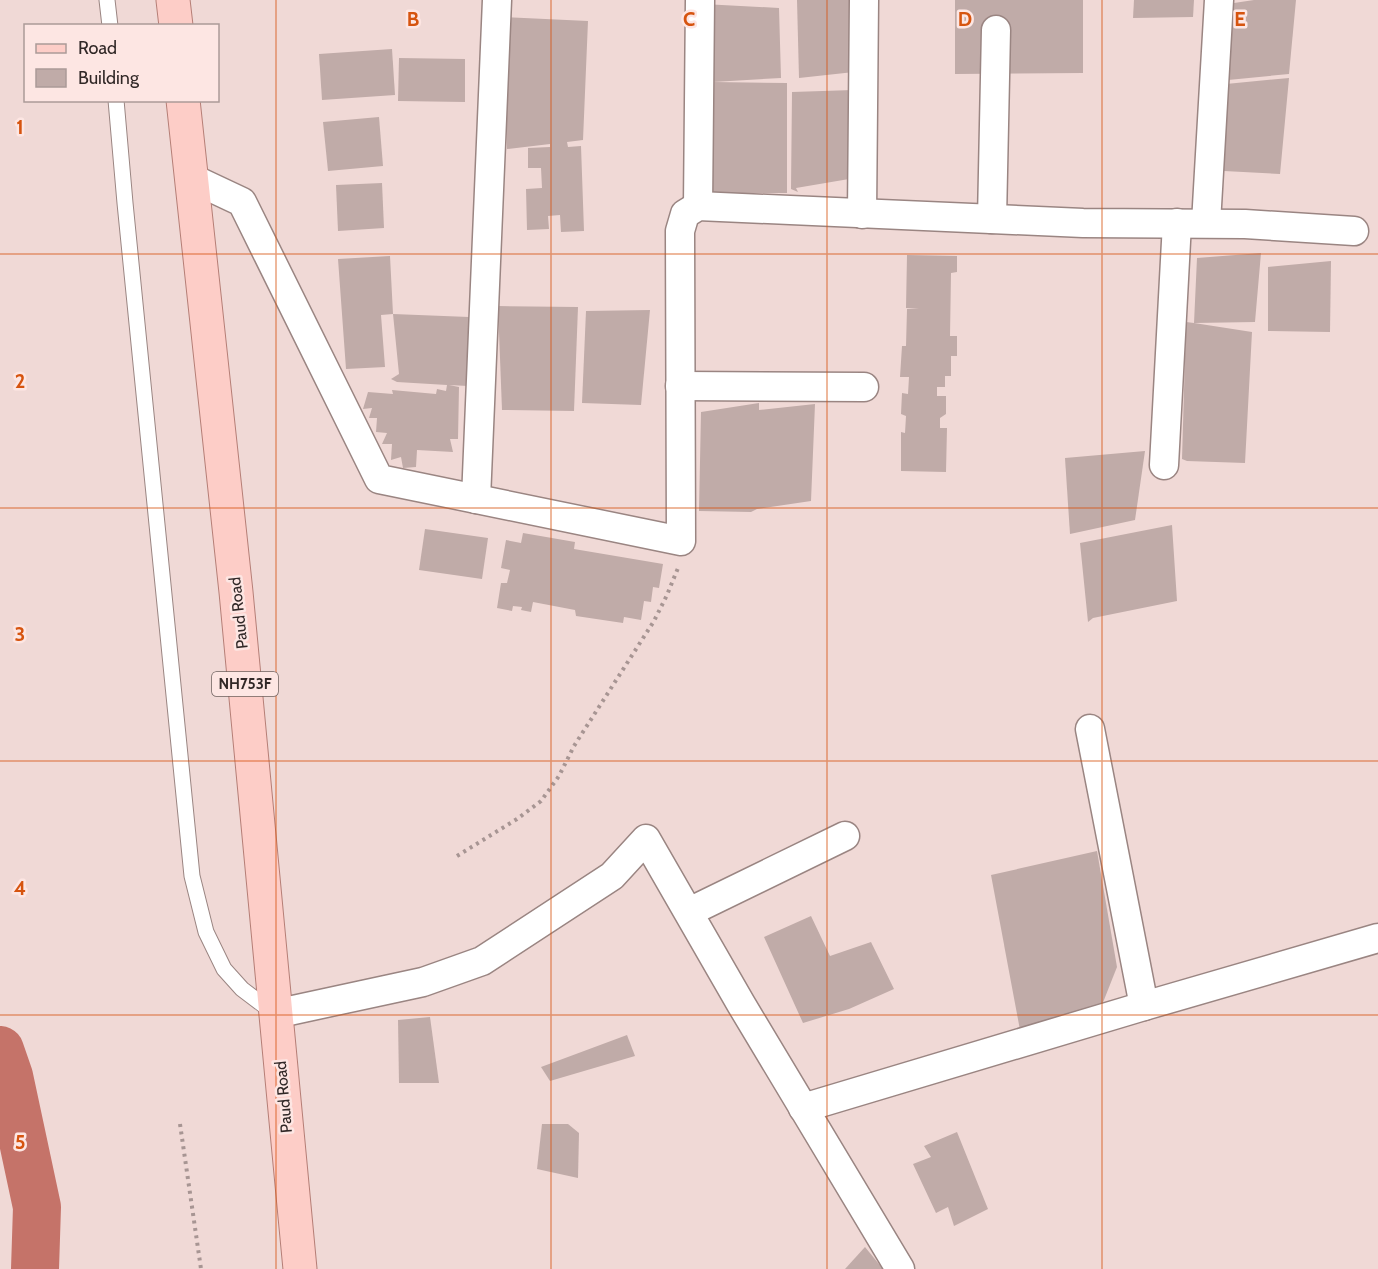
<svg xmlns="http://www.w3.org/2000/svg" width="1378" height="1269" font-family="Cabin,sans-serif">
	<rect width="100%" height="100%" fill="#f0d9d6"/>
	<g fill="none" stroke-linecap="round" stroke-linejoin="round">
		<polyline stroke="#c57369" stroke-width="48" points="0,1050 9,1076 37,1207 35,1269"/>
	</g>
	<g fill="#c0aba8">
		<polygon points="797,0 853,0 854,72 799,78"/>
		<polygon points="955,0 1083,0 1083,73 955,74"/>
		<polygon points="1134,0 1194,0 1193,17 1133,18"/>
		<polygon points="1254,0 1296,0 1289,74 1228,80 1234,3"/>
		<polygon points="703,4 779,8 781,78 713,82 787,83 787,193 706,193"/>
		<polygon points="504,17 588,21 583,140 567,142 568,147 581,146 584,231 561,232 560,215 548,216 549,229 527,230 526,189 542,188 541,168 528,168 528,148 550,147 550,144 507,149"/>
		<polygon points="392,49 395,95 322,100 319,54"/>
		<polygon points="399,58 465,59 465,102 398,101"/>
		<polygon points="1289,78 1280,174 1224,171 1226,84"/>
		<polygon points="853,90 849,179 796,188 798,192 791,189 792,92"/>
		<polygon points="379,117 383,166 328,171 323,122"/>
		<polygon points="382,183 384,228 338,231 336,185"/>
		<polygon points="1261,253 1255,322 1194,323 1252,332 1245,463 1187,461 1182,459 1186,322 1194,323 1197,258"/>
		<polygon points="907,255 957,256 957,272 951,273 950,336 957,336 957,356 951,356 951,376 945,376 945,387 937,387 937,396 946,396 946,414 940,418 940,428 947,428 946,472 901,471 901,432 905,433 906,416 901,414 902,393 908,394 909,377 900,377 902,346 906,346 907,309 919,309 906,308"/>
		<polygon points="390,256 393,314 469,317 468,386 449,385 459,387 458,439 450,439 453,452 417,450 416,467 403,468 401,457 391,460 392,444 382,444 387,433 376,432 377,418 369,418 372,408 363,409 368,392 393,394 392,390 436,394 437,389 446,391 447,385 397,382 391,379 399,374 393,314 381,315 385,367 346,369 338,259"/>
		<polygon points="1331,261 1330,332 1268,331 1268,267"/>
		<polygon points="498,306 578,307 574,411 502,410"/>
		<polygon points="650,310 641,405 582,403 586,311"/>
		<polygon points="759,403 759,410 815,404 811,501 757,509 751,512 699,511 701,412"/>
		<polygon points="1145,451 1135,520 1070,534 1065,458"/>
		<polygon points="1172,525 1177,601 1093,618 1088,622 1080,543"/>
		<polygon points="425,529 488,538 482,579 419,570"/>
		<polygon points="523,533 575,542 574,549 663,564 659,588 653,587 651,602 644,601 641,620 624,617 623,623 576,616 575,610 533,602 531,612 521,610 522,607 513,606 512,611 497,608 501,583 507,583 510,570 501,568 506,540 521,543"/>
		<polygon points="1097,851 1117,967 1100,1010 1020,1030 991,875"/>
		<polygon points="811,916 830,956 871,942 894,989 849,1009 803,1023 764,937"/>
		<polygon points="430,1017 439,1083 399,1083 398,1020"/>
		<polygon points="627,1035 635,1056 550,1081 541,1067"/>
		<polygon points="542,1124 568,1124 579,1133 578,1178 537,1169"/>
		<polygon points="957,1132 988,1209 954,1226 948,1207 936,1213 913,1164 931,1157 924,1146"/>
		<polygon points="865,1247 883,1269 845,1269"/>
	</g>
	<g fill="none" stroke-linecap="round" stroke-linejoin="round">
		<defs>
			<g id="service">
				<polyline points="107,0 110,26"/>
				<polyline points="116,100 125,203 192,876 206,932 224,969 242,989 274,1013"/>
			</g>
			<g id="minor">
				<polyline points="191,178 242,202 379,479 681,541 680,231 685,214 698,206 1083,223 1245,224 1354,231"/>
				<polyline points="698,206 700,0"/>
				<polyline points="862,214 864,0"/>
				<polyline points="992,219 996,30"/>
				<polyline points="1206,223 1219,0"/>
				<polyline points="680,386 864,387"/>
				<polyline points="1164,465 1177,223"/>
				<polyline points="476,499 497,0"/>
				<polyline points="1090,729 1144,1006"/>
				<polyline points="689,912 845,836"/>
				<polyline points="275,1014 423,982 482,961 612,876 646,839 741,1004 900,1269"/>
				<polyline points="803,1108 1144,1006 1378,938"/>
			</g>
			<g id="primary">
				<polyline points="173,0 176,26"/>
				<polyline points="183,100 236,592 300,1269"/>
			</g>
		</defs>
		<use href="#service" stroke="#9a8582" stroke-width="17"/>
		<use href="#minor" stroke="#9a8582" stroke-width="31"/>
		<use href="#primary" stroke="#b57e76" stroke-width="35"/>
		<g stroke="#a79593" stroke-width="4" stroke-dasharray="3 4.5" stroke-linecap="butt">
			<polyline points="457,856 517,819 541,801 559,776 574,746 654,621 667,595 678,568"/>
			<polyline points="180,1124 201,1269"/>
		</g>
		<use href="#service" stroke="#fff" stroke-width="15"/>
		<use href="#minor" stroke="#fff" stroke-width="28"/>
		<use href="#primary" stroke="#fdcdc7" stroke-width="33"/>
	</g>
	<path fill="none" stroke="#d6540f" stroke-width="1.5" stroke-opacity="0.55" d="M276 0V1269M551 0V1269M827 0V1269M1102 0V1269M0 254H1378M0 508H1378M0 761H1378M0 1015H1378"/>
	<g text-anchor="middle" stroke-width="5" stroke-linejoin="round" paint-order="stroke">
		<rect fill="#fde6e3" stroke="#6e615f" stroke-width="1.5" x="212" y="672" width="66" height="24" rx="4.5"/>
		<g font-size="15" font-weight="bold" fill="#312827">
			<text x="245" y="689">NH753F</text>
		</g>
		<g font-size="16" fill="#312827" stroke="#fde6e3">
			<text transform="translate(238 613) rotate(-96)" y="6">Paud Road</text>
			<text transform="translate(283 1097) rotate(-95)" y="6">Paud Road</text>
		</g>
	</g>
	<g font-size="20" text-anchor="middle" font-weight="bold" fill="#d6540f" stroke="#fde6e3" stroke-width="5" stroke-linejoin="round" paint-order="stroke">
		<text x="413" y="26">B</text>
		<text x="689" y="26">C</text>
		<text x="965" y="26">D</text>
		<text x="1240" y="26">E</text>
		<text x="20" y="134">1</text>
		<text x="20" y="388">2</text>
		<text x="20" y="641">3</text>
		<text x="20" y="895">4</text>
		<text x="20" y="1149">5</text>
	</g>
	<rect x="24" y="24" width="195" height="78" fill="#fde6e3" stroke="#ab9a98" stroke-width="1.5"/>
	<rect x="36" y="44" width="30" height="9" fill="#fdcdc7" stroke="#ab9a98" stroke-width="1.5"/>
	<text x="78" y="54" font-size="18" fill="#312827">Road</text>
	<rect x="36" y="69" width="30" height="18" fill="#c0aba8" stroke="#ab9a98" stroke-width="1.5"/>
	<text x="78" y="84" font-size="18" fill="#312827">Building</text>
</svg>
